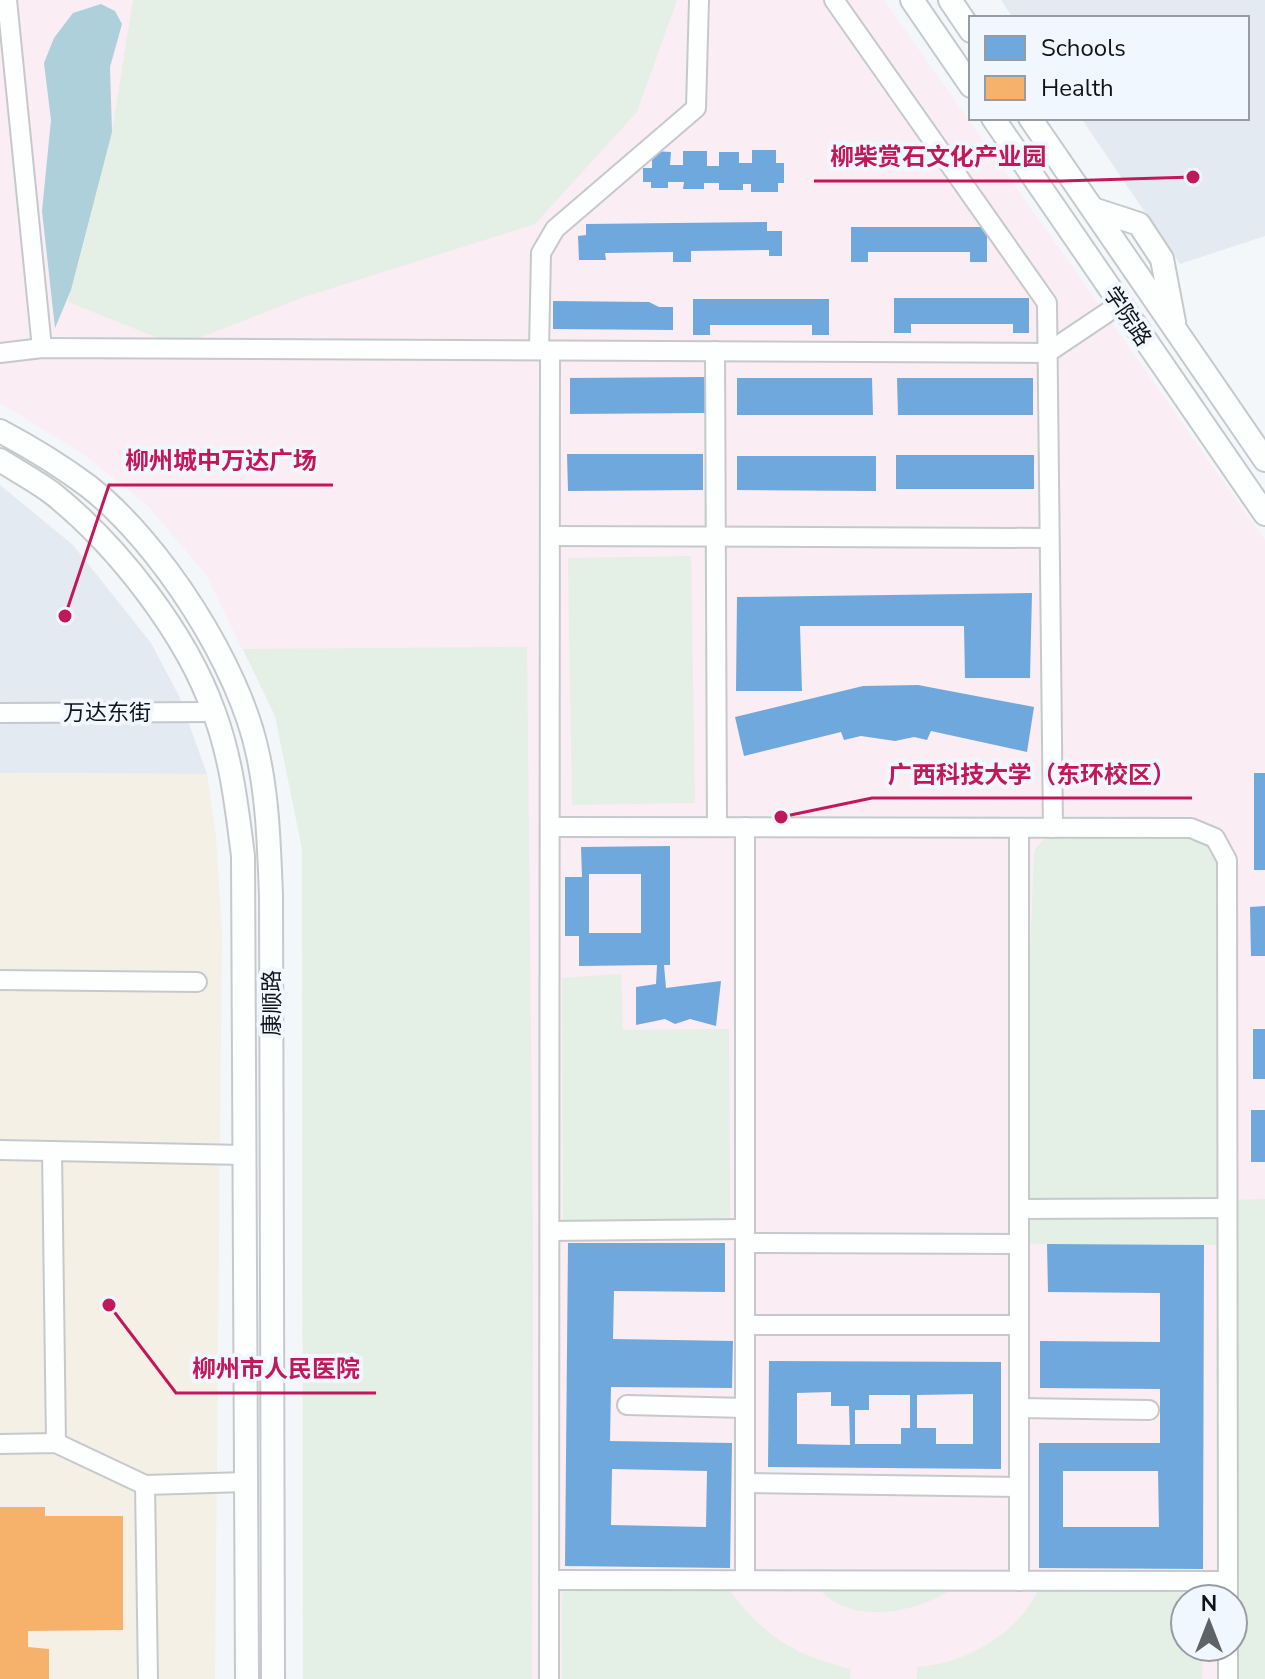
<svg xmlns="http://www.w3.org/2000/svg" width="1265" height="1679" font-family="'Nunito Sans','Noto Sans SC',sans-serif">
	<rect width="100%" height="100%" fill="#f4f7fa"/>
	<g fill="#e3eaf2">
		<polygon points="1001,0 1265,0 1265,236 1180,264 1081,118 1247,118 1247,18 1013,18"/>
		<polygon points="0,485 73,545 151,643 179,696 207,774 0,773"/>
	</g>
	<path fill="#faedf3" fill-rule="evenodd" d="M0 0H884L1265 540V1679H303L302 849 291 785 275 716 206 575 147 505 83 454 0 403ZM1185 1599H1233V1647H1185Z"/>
	<polygon fill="#f5f0e6" points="0,773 207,774 216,835 222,932 215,1679 0,1679"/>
	<g fill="#e4efe5">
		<polygon points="133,0 677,0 637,112 535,224 304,297 178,346 68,302 112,132"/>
		<polygon points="691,556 695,803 572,805 568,558"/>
		<polygon points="527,647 533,1246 532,1679 303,1679 302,849 275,716 243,649"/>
		<polygon points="1053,828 1191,828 1227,860 1228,1200 1265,1199 1265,1679 1228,1679 1233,1647 1233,1599 1227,1245 1019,1244 1034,851"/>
		<polygon points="621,974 623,1030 729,1029 730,1227 563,1228 562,978"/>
		<path d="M562 1588 728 1589C767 1638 790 1653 850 1669V1679H562Z"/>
		<path d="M820 1590V1589L949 1591C914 1613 852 1625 820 1590Z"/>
		<path d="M1038 1590 1203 1592V1599H1185V1647H1203L1202 1679H917V1667C964 1665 1019 1633 1038 1590Z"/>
	</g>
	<polygon fill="#add0da" points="101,4 115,11 122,24 110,67 112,132 71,290 55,328 42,211 51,120 44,63 54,38 73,13"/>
	<g fill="#6fa8dc" fill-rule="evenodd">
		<polygon points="752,150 776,150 776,163 784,163 784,183 778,183 778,192 751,192 751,184 743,184 743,190 719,190 719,183 704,183 704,189 683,189 684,182 668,182 668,188 651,188 651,182 643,182 643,168 652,168 652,151 671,152 670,165 683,165 683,151 707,151 707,166 719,166 719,152 739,152 739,163 752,163"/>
		<polygon points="767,222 767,231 782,231 782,256 769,256 769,250 691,251 691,262 673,262 673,252 605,253 606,260 579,260 578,236 586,235 586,224"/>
		<polygon points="851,227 987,227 987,262 970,262 970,252 868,252 868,262 851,262"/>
		<polygon points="894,298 1029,298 1029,333 1013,333 1013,324 911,324 911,333 894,333"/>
		<polygon points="693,299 829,299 829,335 812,335 812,325 710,325 710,335 693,335"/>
		<polygon points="553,301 649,302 659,307 673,307 673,330 553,329"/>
		<polygon points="705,377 705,413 570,414 570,378"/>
		<polygon points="737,378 872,378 873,415 737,415"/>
		<polygon points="897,378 1033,378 1033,415 898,415"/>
		<polygon points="567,454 703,454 703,490 568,491"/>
		<rect x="896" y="455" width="138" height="34"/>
		<polygon points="737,456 876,456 876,491 737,490"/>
		<polygon points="1032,593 1030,678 965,678 964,626 800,626 802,691 736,691 737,597"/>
		<polygon points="918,685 1034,707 1027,752 931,731 927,740 914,737 895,741 861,736 844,740 841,732 744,756 735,717 863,686"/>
		<rect x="1254" y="773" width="11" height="97"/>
		<path d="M670 846V965H664L666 988 721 981 716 1026 690 1019 675 1024 665 1019 636 1025V987L656 984 657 965 579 966V936H565V877H582L581 847ZM589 874H641V933H589Z"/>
		<polygon points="1265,906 1265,956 1251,956 1250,907"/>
		<rect x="1253" y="1029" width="12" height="50"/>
		<rect x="1251" y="1110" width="14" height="52"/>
		<path d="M568 1243H725V1292L614 1291 613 1339 733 1341 732 1388 611 1387 610 1441 732 1443 730 1568 565 1566ZM612 1469 707 1471 706 1527 611 1525Z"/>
		<path d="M1047 1244 1204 1245 1203 1569 1039 1568V1443H1160V1389L1040 1388V1341L1160 1342V1293L1048 1292ZM1063 1471H1158L1159 1527H1063Z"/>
		<path d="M769 1361 1001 1362V1469L768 1467ZM831 1392V1406H849L850 1445 797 1444V1393ZM973 1394V1444H936V1428H917V1395ZM869 1395H910V1428H901V1444H855V1410H869Z"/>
	</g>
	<polygon fill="#f6b26b" points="0,1507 45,1507 45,1516 123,1516 123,1630 28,1631 28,1647 49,1649 49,1679 0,1679"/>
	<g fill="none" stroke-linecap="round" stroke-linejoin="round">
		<defs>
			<g id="minor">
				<polyline points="7,0 42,348"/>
				<polyline points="834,0 1047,303 1053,828"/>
				<polyline points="539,350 541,253 555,229 696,108 699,0"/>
				<polyline points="715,351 717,827"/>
				<polyline points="0,353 42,348 1047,353 1120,304"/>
				<polyline points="550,536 1049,538"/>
				<polyline points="0,713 214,712"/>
				<polyline points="550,827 1191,828 1215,838 1227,860 1228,1599"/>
				<polyline points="745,827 745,1580"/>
				<polyline points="1019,828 1019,1581"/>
				<polyline points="0,980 197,982"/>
				<polyline points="0,1150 52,1151"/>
				<polyline points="1019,1209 1227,1208"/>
				<polyline points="550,1231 745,1229"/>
				<polyline points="745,1243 1019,1244"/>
				<polyline points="745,1325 1019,1325"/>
				<polyline points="627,1405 745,1408"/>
				<polyline points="1019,1408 1149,1410"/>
				<polyline points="56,1443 52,1151 244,1155"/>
				<polyline points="0,1444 56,1443 145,1485 246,1482"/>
				<polyline points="745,1483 1019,1487"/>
				<polyline points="145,1485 148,1679"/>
				<polyline points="549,1580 1228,1581"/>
				<polyline points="1228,1647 1228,1679"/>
				<polyline points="549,1679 550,351"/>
			</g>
			<g id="major">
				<polyline points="912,0 971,86"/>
				<polyline points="950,0 971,31"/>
				<polyline points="993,118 1265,514"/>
				<polyline points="1030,118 1265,460"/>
				<polyline points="1093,209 1139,224 1162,259 1174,322"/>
				<path d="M0 431C30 447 60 465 88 486 160 542 240 666 258 755 268 801 269 848 271 895L273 1679"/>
				<path d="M0 460C17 471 36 481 52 493 117 545 186 633 214 712 231 757 237 808 243 856L247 1679"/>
			</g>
		</defs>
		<use href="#minor" stroke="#c6c9cc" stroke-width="22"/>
		<use href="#major" stroke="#c6c9cc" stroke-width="26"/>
		<use href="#minor" stroke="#fdfefe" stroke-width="18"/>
		<use href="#major" stroke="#fdfefe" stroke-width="22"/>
	</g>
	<g text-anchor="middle" stroke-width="8" stroke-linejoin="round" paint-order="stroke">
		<g font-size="22" fill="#111417" stroke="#f0f7fe">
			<text transform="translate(1128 316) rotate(56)" y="8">学院路</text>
			<text x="107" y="720">万达东街</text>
			<text transform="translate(271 1003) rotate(-90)" y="8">康顺路</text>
		</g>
	</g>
	<path fill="none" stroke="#c2185b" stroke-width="3" d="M1193 177L1062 181H814M65 616L109 485H333M781 817L872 798H1192M109 1305L176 1393H376"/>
	<g fill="#c2185b" stroke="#f0f7fe" stroke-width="3">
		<circle cx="1193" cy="177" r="8"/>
		<circle cx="65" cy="616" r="8"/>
		<circle cx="781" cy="817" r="8"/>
		<circle cx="109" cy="1305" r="8"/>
	</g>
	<g font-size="24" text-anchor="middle" font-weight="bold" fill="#c2185b" stroke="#f0f7fe" stroke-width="8" stroke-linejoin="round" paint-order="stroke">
		<text x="938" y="165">柳柴赏石文化产业园</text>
		<text x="221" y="469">柳州城中万达广场</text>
		<text x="1032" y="783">广西科技大学（东环校区）</text>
		<text x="276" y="1377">柳州市人民医院</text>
	</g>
	<rect x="969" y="16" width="280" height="104" fill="#f0f7fe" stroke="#979ca2" stroke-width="2"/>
	<rect x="985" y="36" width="40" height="24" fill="#6fa8dc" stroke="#979ca2" stroke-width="2"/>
	<text x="1041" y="56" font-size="24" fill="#111417">Schools</text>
	<rect x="985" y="76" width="40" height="24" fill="#f6b26b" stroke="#979ca2" stroke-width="2"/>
	<text x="1041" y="96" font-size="24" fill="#111417">Health</text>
	<g transform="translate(1209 1623)"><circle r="38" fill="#f0f7fe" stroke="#979ca2" stroke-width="2"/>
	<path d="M0-6L14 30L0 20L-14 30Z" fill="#606366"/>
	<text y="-12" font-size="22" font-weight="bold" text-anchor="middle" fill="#111417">N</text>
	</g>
</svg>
